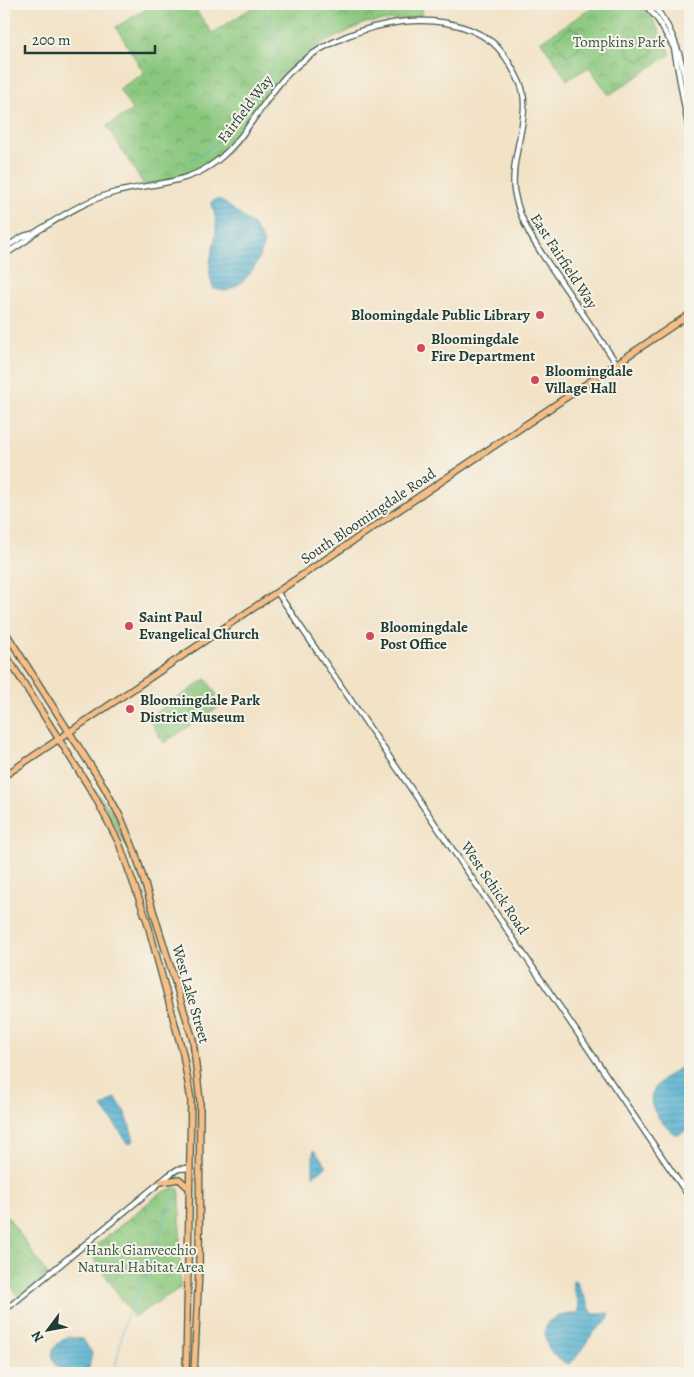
<svg xmlns="http://www.w3.org/2000/svg" width="694" height="1377" font-family="Alegreya,serif">
	<defs>
		<pattern id="grass-dots" width="8" height="8" patternUnits="userSpaceOnUse" patternTransform="scale(1.25)"><rect width="8" height="8" fill="#89c77d"/><path d="M2 2h.1M6 6h.1" fill="none" stroke="#6fa367" stroke-width="1.8" stroke-linecap="round"/></pattern>
		<pattern id="park-crowns" width="20" height="18" patternUnits="userSpaceOnUse" patternTransform="scale(1.25)"><rect width="20" height="18" fill="#89c77d"/><path d="M2 6a3 3 0 1 1 6 0M12 15a3 3 0 1 1 6 0" fill="none" stroke="#6fa367"/></pattern>
		<pattern id="water-rules" width="6" height="5" patternUnits="userSpaceOnUse" patternTransform="scale(1.25)"><rect width="6" height="5" fill="#50afcf"/><path d="M0 2.5h6" fill="none" stroke="#4290a9"/></pattern>
	</defs>
	<rect width="100%" height="100%" fill="#f7f3e8"/>
	<filter id="ink" filterUnits="userSpaceOnUse"><feTurbulence type="fractalNoise" baseFrequency=".02" numOctaves="2"/><feDisplacementMap in="SourceGraphic" scale="10" xChannelSelector="R" yChannelSelector="G"/><feConvolveMatrix kernelMatrix="1 2 1 2 8 2 1 2 1" color-interpolation-filters="sRGB"/></filter>
	<filter id="wash" filterUnits="userSpaceOnUse"><feTurbulence type="fractalNoise" baseFrequency=".0096" numOctaves="4" result="noise"/><feDisplacementMap in="SourceGraphic" scale="20" xChannelSelector="R" yChannelSelector="G"/><feGaussianBlur stdDeviation="1.12" result="paint"/><feColorMatrix in="noise" values="0 0 0 0 0 0 0 0 0 0 0 0 0 0 0 0 0 1.4 0 .05"/><feComposite in="paint" operator="in"/></filter>
	<g filter="url(#wash)">
		<rect width="100%" height="100%" fill="#f2e2c6"/>
		<polygon fill="url(#grass-dots)" stroke="#548258" points="97,793 115,815 128,849"/>
		<g fill="url(#park-crowns)" stroke="#548258">
			<polygon points="155,4 192,4 212,33 258,4 423,4 421,17 365,23 322,44 292,68 226,153 200,170 186,176 144,185 107,126 132,110 119,89 144,73 116,27"/>
			<polygon points="598,4 640,4 653,19 671,54 609,95 589,67 567,80 541,41"/>
			<polygon points="206,679 223,704 164,743 148,718"/>
			<polygon points="174,1188 179,1189 180,1194 180,1288 134,1317 89,1251 160,1193"/>
			<polygon points="4,1211 48,1275 19,1298 4,1275"/>
		</g>
		<g fill="#89c77d" stroke="#548258">
			<path d="M571 27 581 34C582 46 577 50 567 56L555 39Z"/>
			<polygon points="639,36 643,36 654,52 640,61 630,56 627,52 630,42"/>
		</g>
		<g fill="url(#water-rules)" stroke="#387682">
			<path d="M216 199 221 200 253 225 264 242C259 264 248 283 226 291L214 289C202 265 218 246 216 221 215 214 212 209 212 202Z"/>
			<path d="M690 1063V1128L680 1134H674C651 1114 639 1094 669 1075 676 1070 683 1065 690 1063Z"/>
			<polygon points="116,1098 126,1114 134,1140 129,1144 102,1107"/>
			<polygon points="314,1150 327,1166 313,1176 313,1153"/>
			<path d="M573 1281H576L593 1314 610 1313 608 1320 593 1333 575 1359 569 1364C552 1360 539 1338 548 1322L559 1316 578 1313C582 1300 571 1293 573 1281Z"/>
			<path d="M68 1337 83 1339 92 1353 89 1368 76 1373 59 1370C47 1355 52 1345 68 1337Z"/>
		</g>
		<g fill="none" stroke-linecap="round" stroke-linejoin="round">
			<g stroke="#50afcf" stroke-width="1">
				<polyline points="372,10 396,4"/>
				<path d="M191 160C203 153 215 146 225 136 236 125 276 65 277 51 278 35 262 20 265 4"/>
				<polyline points="114,1373 125,1321 150,1264 168,1209 177,1195"/>
			</g>
		</g>
	</g>
	<g filter="url(#ink)">
		<g fill="none" stroke-linecap="round" stroke-linejoin="round">
			<defs>
				<g id="minor">
					<polyline points="645,4 658,20 674,48 690,136"/>
					<path d="M652 4C679 34 684 70 690 109"/>
					<polyline points="4,248 24,236 32,234"/>
					<path d="M4 255 27 240 33 234C59 218 84 201 113 193 145 184 180 185 208 167 245 144 260 101 290 72 337 26 437 0 492 42 505 53 513 68 520 83 533 112 510 155 514 190 520 228 545 258 566 289 583 314 600 339 617 364"/>
					<polyline points="277,592 690,1198"/>
					<polyline points="4,1311 169,1175 178,1169 190,1168"/>
				</g>
				<g id="major">
					<polyline points="4,630 103,785 121,818 135,852 193,1040 200,1101 199,1269 194,1373"/>
					<polyline points="4,652 94,795 119,843 147,921 183,1054 191,1100 186,1373"/>
					<polyline points="4,776 690,314"/>
					<polyline points="161,1182 179,1179 189,1188"/>
				</g>
			</defs>
			<use href="#minor" stroke="#3f564a" stroke-width="7"/>
			<use href="#major" stroke="#3f564a" stroke-width="8"/>
			<use href="#minor" stroke="#fff" stroke-width="4.5"/>
			<use href="#major" stroke="#f6be86" stroke-width="5.5"/>
		</g>
	</g>
	<g fill="#d1495b" stroke="#f7f3e8" stroke-width="2">
		<circle cx="540" cy="315" r="5"/>
		<circle cx="421" cy="348" r="5"/>
		<circle cx="535" cy="380" r="5"/>
		<circle cx="129" cy="626" r="5"/>
		<circle cx="370" cy="636" r="5"/>
		<circle cx="130" cy="709" r="5"/>
	</g>
	<g text-anchor="middle" stroke-width="4" stroke-linejoin="round" paint-order="stroke">
		<g font-size="15" fill="#345943" stroke="#f7f3e8">
			<text x="619" y="47">Tompkins Park</text>
			<text x="141" y="1255">Hank Gianvecchio<tspan x="141" dy="17">Natural Habitat Area</tspan></text>
		</g>
		<g font-size="15" fill="#1f3d34" stroke="#f7f3e8">
			<text transform="translate(245 109) rotate(-53)" y="5">Fairfield Way</text>
			<text transform="translate(564 261) rotate(57)" y="5">East Fairfield Way</text>
			<text transform="translate(368 516) rotate(-34)" y="5">South Bloomingdale Road</text>
			<text transform="translate(495 888) rotate(56)" y="5">West Schick Road</text>
			<text transform="translate(191 994) rotate(74)" y="5">West Lake Street</text>
		</g>
		<g font-size="15" font-weight="bold" fill="#1f3d34" stroke="#f7f3e8" text-anchor="start">
			<text x="530" y="320" text-anchor="end">Bloomingdale Public Library</text>
			<text x="431" y="344">Bloomingdale<tspan x="431" dy="17">Fire Department</tspan></text>
			<text x="545" y="376">Bloomingdale<tspan x="545" dy="17">Village Hall</tspan></text>
			<text x="139" y="622">Saint Paul<tspan x="139" dy="17">Evangelical Church</tspan></text>
			<text x="380" y="632">Bloomingdale<tspan x="380" dy="17">Post Office</tspan></text>
			<text x="140" y="705">Bloomingdale Park<tspan x="140" dy="17">District Museum</tspan></text>
		</g>
	</g>
	<rect width="694" height="1377" fill="none" stroke="#f7f3e8" stroke-width="20"/>
	<g transform="translate(48 1330) rotate(238)" stroke="#f7f3e8" stroke-width="4" paint-order="stroke">
	<path d="M0-4L9 19L0 12L-9 19Z" fill="#1f3d34"/>
	<text y="-8" font-size="14" font-weight="bold" text-anchor="middle" fill="#1f3d34">N</text>
	</g>
	<path d="M25 45v8h130v-8" fill="none" stroke="#1f3d34" stroke-width="2.5"/>
	<text x="32" y="45" font-size="15" fill="#1f3d34" stroke="#f7f3e8" stroke-width="4" paint-order="stroke">200 m</text>
</svg>
